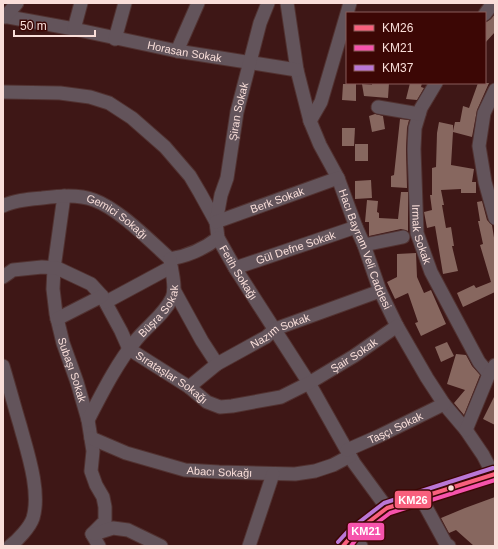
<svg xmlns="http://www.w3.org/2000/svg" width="498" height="549" font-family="Arial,sans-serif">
	<rect width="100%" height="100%" fill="#3e1716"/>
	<g fill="#87675f">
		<polygon points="495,14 495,32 485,43 485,23 491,19"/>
		<polygon points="372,83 389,83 388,98 364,96 362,84 372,85"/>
		<polygon points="410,83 422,83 421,87 424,88 417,100 406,99"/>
		<polygon points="478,83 489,83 477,110 472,137 453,132 451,165 474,169 472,182 476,182 476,193 461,193 461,189 441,190 444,205 442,205 446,228 451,227 454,246 452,246 458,271 443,274 435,226 427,228 424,212 432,210 430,195 432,195 432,168 436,167 437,133 439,122 453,125 453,131 455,122 460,122 463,106 469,108"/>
		<polygon points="343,84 356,84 356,101 342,100"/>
		<polygon points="375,114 383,116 385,129 372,132 369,116"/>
		<polygon points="400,119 409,120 407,128 406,149 407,188 391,187 391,176 394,175"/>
		<polygon points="342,128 355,128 354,146 342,146"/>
		<rect x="355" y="144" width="13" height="17"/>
		<polygon points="371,180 372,198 355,199 355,181"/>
		<polygon points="401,192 408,192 408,231 401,229 369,236 369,222 365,222 367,200 378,201 377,212 379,213 379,218 398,219"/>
		<polygon points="482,201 487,220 492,225 495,244 495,292 463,307 457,293 474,285 476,288 491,282 480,245 483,244 478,221 480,221 477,202"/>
		<polygon points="416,253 417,277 424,293 431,290 446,324 421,336 415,323 418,322 408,293 395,299 387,282 397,277 397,254"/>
		<polygon points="447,342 454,356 441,362 435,347"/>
		<polygon points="456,354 466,355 472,366 480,375 464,415 454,403 465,390 447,384"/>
		<polygon points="495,395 495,425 483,419"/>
		<polygon points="495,497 495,546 474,546 456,530 449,533 441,518 465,508"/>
	</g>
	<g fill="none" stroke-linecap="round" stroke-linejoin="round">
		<defs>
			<g id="minor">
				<path id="s1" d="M287 3 297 70 310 121 320 145 338 178 356 227 364 245 380 291 397 326 427 378 444 404 466 430 483 455 493 474"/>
				<polyline points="485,14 493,3"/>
				<path id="s2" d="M3 16 74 29 177 51 297 70"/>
				<polyline points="5,17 17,3"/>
				<polyline points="74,29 81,3"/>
				<polyline points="115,39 125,3"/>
				<polyline points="177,51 198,3"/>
				<path id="s3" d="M436 83 421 108 415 128 414 149 417 233 431 272 479 362 489 374"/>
				<polyline points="495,90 484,113 479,146 485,182 495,218"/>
				<path id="s4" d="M3 92 60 93 90 97 109 103 132 118 165 147 190 176 200 193 216 222 218 238 235 268 309 383 354 463 387 508"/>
				<polyline points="378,107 419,114"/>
				<polyline points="310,121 321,102 350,3"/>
				<path id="s5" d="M64 196 54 268 53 289 56 314 63 343 77 382 88 420 93 451 91 471 96 485 103 497 105 507V521L92 534"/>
				<path id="s6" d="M3 206C14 200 30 199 42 198 59 196 78 194 94 200 119 209 150 241 170 259 187 256 204 249 218 238"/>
				<path id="s7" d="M216 222 221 195 227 178 237 112 260 23 268 3"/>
				<path id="s8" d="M216 222 338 178"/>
				<polyline points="364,245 403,237"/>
				<path id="s9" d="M235 268 356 227"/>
				<path id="s10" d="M3 277 13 270 42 267 57 268 91 284 102 296 121 331 129 349 189 387 207 402 220 407 232 406 281 397 309 383 354 356 397 326"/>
				<polyline points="174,290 202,341 217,364"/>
				<polyline points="106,302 171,267"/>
				<polyline points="57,319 102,296"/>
				<path d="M3 366C9 386 14 405 20 425 27 451 41 491 33 518 30 527 18 540 10 546"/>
				<path id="s11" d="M189 387 217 364 266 337 275 329 380 291"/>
				<path id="s12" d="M88 420C102 393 117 363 136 340 147 326 164 315 172 298 177 287 171 270 170 259"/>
				<polyline points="466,430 489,374 495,365"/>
				<path id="s13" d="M91 438 126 453 185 470 219 472 295 474 315 471 333 465 350 456"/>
				<path id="s14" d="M347 450 379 436 444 404"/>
				<polyline points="421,498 446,544 449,546"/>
				<polyline points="92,534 99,546"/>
				<polyline points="94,534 113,528 128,530 161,546"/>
				<polyline points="353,534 361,546"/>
				<polyline points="249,546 273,474"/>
				<polyline points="343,546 353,534 387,508 421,498 495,474"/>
			</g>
		</defs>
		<use href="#minor" stroke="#513231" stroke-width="15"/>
		<use href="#minor" stroke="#63545b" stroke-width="13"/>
		<defs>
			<polyline id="bus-1" points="343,546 353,534 387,508 495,474"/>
			<polyline id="bus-2" points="351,546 357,538 390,513 495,480"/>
			<polyline id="bus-3" points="338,542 349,530 384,503 493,468"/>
		</defs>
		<use href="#bus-1" stroke="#3c0705" stroke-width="7"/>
		<use href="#bus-2" stroke="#3c0705" stroke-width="7"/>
		<use href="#bus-3" stroke="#3c0705" stroke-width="7"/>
		<use href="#bus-1" stroke="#f8607d" stroke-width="4"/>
		<use href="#bus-2" stroke="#f653ac" stroke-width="4"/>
		<use href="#bus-3" stroke="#ba77d6" stroke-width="4"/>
	</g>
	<circle fill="#f9ded9" stroke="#3c0705" stroke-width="1.5" cx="451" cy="488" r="3.5"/>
	<g text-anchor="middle" stroke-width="4" stroke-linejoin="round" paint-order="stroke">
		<g font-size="11" fill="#f9ded9" stroke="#3c0705">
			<text dy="4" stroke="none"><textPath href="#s2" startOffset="185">Horasan Sokak</textPath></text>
			<text dy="4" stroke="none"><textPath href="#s7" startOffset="113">Şiran Sokak</textPath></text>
			<text dy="4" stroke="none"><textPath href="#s8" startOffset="65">Berk Sokak</textPath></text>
			<text dy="4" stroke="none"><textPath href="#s6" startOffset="121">Gemici Sokağı</textPath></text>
			<text dy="4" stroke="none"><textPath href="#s3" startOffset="157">Irmak Sokak</textPath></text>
			<text dy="4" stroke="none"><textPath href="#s9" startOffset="64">Gül Defne Sokak</textPath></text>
			<text dy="4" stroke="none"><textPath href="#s1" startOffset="260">Hacı Bayram Veli Caddesi</textPath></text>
			<text dy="4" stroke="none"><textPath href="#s4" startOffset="326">Fetih Sokağı</textPath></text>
			<text dy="4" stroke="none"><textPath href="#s12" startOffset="131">Büşra Sokak</textPath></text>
			<text dy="4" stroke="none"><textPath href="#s11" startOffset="108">Nazım Sokak</textPath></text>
			<text dy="4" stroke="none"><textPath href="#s10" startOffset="424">Şair Sokak</textPath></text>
			<text dy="4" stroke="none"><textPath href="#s5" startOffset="177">Subaşı Sokak</textPath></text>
			<text dy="4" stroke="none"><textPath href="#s10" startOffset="221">Sırataşlar Sokağı</textPath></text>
			<text dy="4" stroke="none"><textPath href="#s14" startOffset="53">Taşçı Sokak</textPath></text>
			<text dy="4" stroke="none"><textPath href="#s13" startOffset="134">Abacı Sokağı</textPath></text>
		</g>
	</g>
	<g stroke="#3c0705" stroke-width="1.5">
		<rect x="394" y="490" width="38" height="19" rx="4" fill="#f8607d"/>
		<rect x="347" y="522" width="38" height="19" rx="4" fill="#f653ac"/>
	</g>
	<g font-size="11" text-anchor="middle" font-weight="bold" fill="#fff">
		<text x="413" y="504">KM26</text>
		<text x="366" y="535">KM21</text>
	</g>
	<rect width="498" height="549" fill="none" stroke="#f9ded9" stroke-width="8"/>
	<rect x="346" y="12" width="140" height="72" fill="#3c0705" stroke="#885d5a"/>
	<rect x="354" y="25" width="20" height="6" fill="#f8607d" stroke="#885d5a"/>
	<text x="382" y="32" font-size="12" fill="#f9ded9">KM26</text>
	<rect x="354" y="45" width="20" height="6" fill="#f653ac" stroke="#885d5a"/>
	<text x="382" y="52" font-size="12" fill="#f9ded9">KM21</text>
	<rect x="354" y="65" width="20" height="6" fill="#ba77d6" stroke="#885d5a"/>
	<text x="382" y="72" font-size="12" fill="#f9ded9">KM37</text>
	<path d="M14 30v6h81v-6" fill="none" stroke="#f9ded9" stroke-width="2"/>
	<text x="20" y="30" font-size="12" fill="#f9ded9" stroke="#3c0705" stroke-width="3" paint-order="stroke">50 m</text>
</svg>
